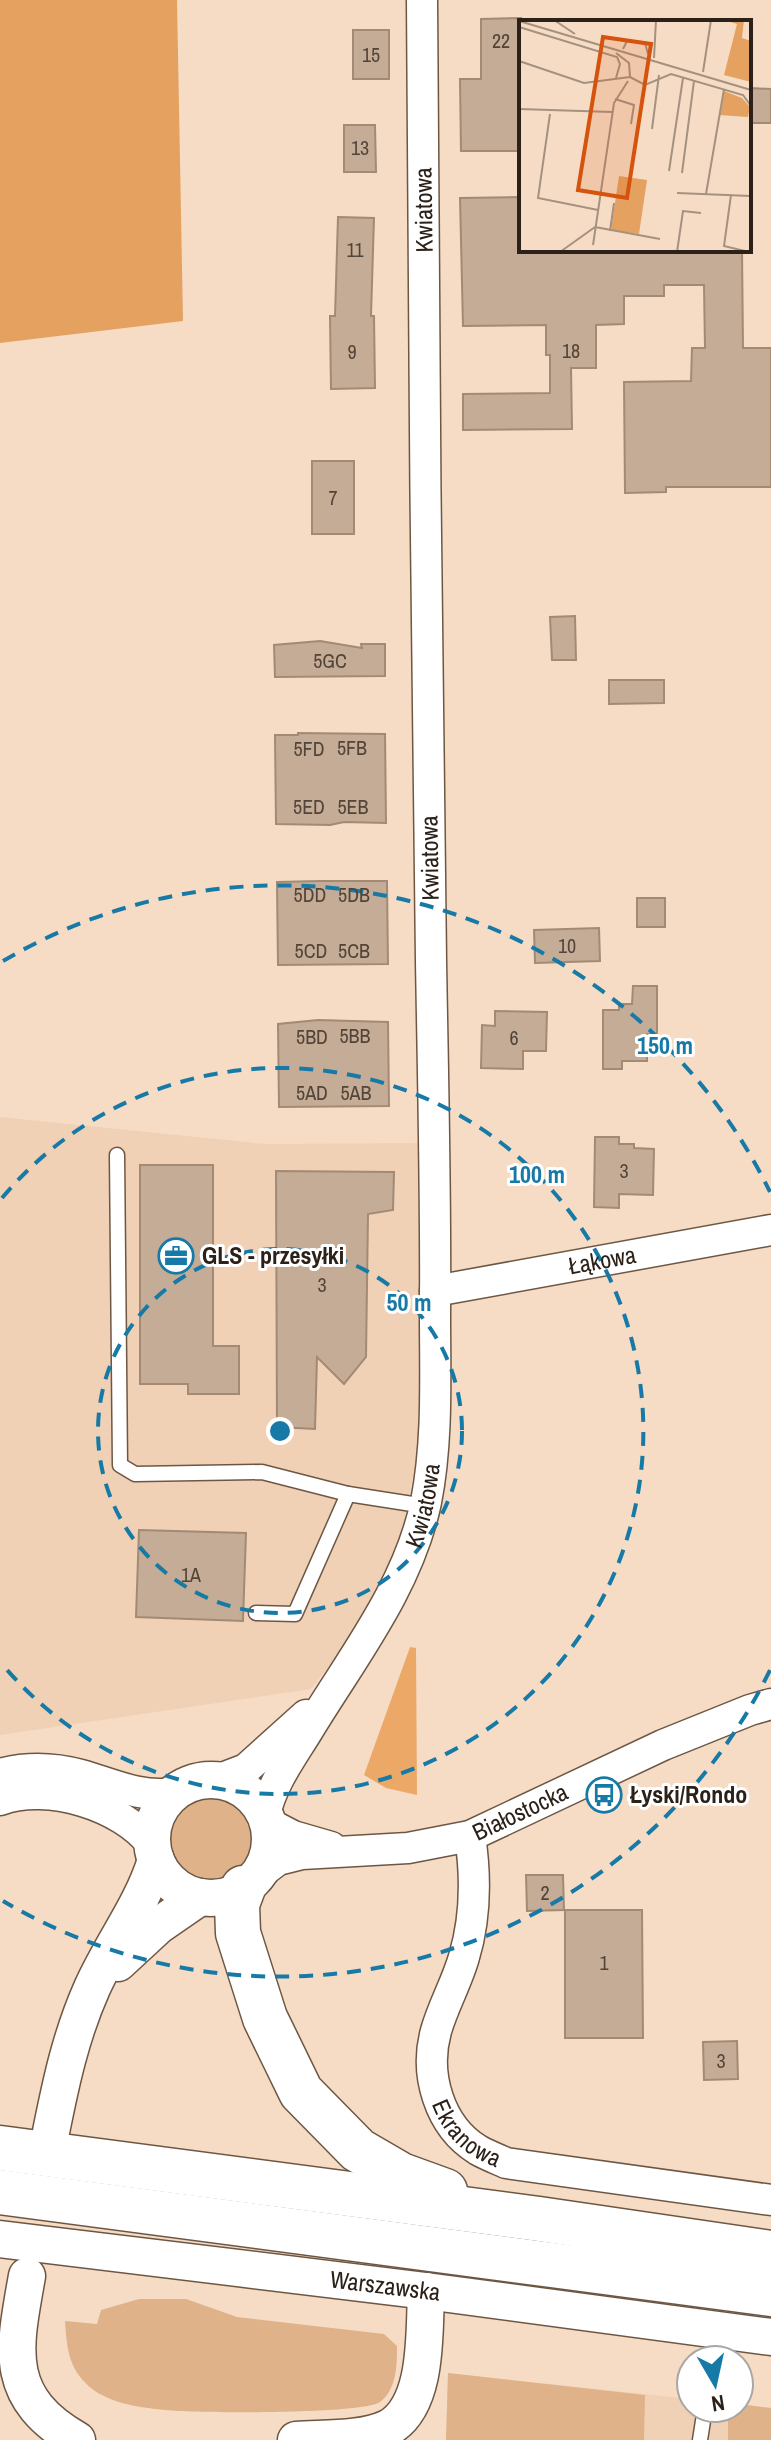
<svg xmlns="http://www.w3.org/2000/svg" width="771" height="2440" font-family="'Archivo Narrow',sans-serif">
	<rect width="100%" height="100%" fill="#f6dcc5"/>
	<g fill="#f1d1b5">
		<polygon points="0,1117 265,1144 418,1143 422,1431 400,1542 354,1634 311,1689 0,1735"/>
		<polygon points="448,2373 691,2399 691,2408 739,2408 739,2404 771,2408 771,2440 446,2440"/>
	</g>
	<g fill="#dfb28a">
		<circle cx="211" cy="1839" r="42"/>
		<path d="M139 2299H186L237 2317 384 2334 397 2346C397 2365 397 2389 380 2402 364 2414 206 2413 178 2411 152 2409 117 2406 95 2391 69 2372 67 2351 65 2321L97 2324 101 2310Z"/>
		<polygon points="448,2373 645,2395 644,2440 446,2440"/>
		<polygon points="739,2404 771,2408 771,2440 728,2440 728,2408 739,2408"/>
	</g>
	<polygon fill="#e4a160" points="0,0 177,0 183,321 0,343"/>
	<polygon fill="#eca867" points="410,1647 416,1648 417,1795 386,1788 364,1775"/>
	<g fill="#c5ac96" stroke="#a28a75" stroke-width="2">
		<polygon points="521,18 521,151 461,151 460,79 481,79 481,19"/>
		<rect x="353" y="30" width="36" height="49"/>
		<polygon points="749,88 771,89 771,123 749,123"/>
		<polygon points="344,125 375,125 376,172 344,172"/>
		<polygon points="521,197 521,250 742,250 743,348 771,348 771,487 666,487 666,492 625,493 624,382 691,381 692,348 705,348 704,285 664,285 664,296 624,296 624,324 596,325 596,368 571,368 572,429 463,430 463,394 550,393 550,355 546,355 546,325 463,326 460,198"/>
		<polygon points="338,217 374,218 371,316 374,316 375,388 331,389 330,316 335,316"/>
		<rect x="312" y="461" width="42" height="73"/>
		<polygon points="575,616 576,660 552,660 550,617"/>
		<polygon points="320,641 362,648 361,644 385,644 385,676 275,677 274,645"/>
		<polygon points="609,680 664,680 664,703 609,704"/>
		<polygon points="298,733 385,734 386,823 344,822 330,825 276,824 275,735 298,735"/>
		<polygon points="319,881 387,881 388,964 278,965 277,882"/>
		<rect x="637" y="898" width="28" height="29"/>
		<polygon points="599,928 600,961 535,963 534,930"/>
		<polygon points="633,986 657,986 657,1034 647,1034 647,1061 622,1061 622,1069 603,1069 603,1010 619,1010 619,1004 632,1004"/>
		<polygon points="495,1011 547,1012 546,1051 523,1051 523,1069 481,1068 482,1025 495,1026"/>
		<polygon points="318,1020 388,1022 389,1106 279,1107 278,1024"/>
		<polygon points="595,1137 619,1137 619,1144 634,1144 634,1148 654,1149 653,1195 619,1194 619,1208 594,1207"/>
		<polygon points="140,1165 213,1165 213,1346 239,1346 239,1394 188,1394 188,1384 140,1384"/>
		<polygon points="276,1171 394,1172 393,1210 368,1214 366,1357 344,1384 317,1357 315,1429 277,1427"/>
		<polygon points="139,1530 246,1533 243,1621 136,1617"/>
		<polygon points="526,1875 563,1875 564,1910 527,1911"/>
		<polygon points="565,1910 642,1910 643,2038 565,2038"/>
		<polygon points="737,2041 738,2079 704,2080 703,2042"/>
	</g>
	<g fill="none" stroke-linecap="round" stroke-linejoin="round">
		<defs>
			<g id="service">
				<polyline points="117,1155 120,1465 135,1474 262,1472 348,1494 425,1506"/>
				<polyline points="256,1613 295,1614 348,1494"/>
				<polyline points="711,2360 717,2330"/>
				<polyline points="700,2440 705,2408"/>
			</g>
			<g id="minor">
				<path id="s1" d="M435 1291 771 1230"/>
				<path d="M0 1774C26 1767 55 1768 81 1775 113 1784 140 1798 173 1793"/>
				<polyline points="201,1781 225,1777 246,1769 306,1715"/>
				<path d="M0 1800C47 1782 123 1806 152 1845"/>
				<path id="s2" d="M265 1815C271 1785 291 1758 307 1732 351 1659 408 1588 426 1502 438 1441 435 1377 435 1315 436 1197 433 1079 431 961 425 641 425 320 422 0"/>
				<polyline points="268,1823 293,1836 331,1847"/>
				<path id="s3" d="M470 1836C476 1876 476 1917 464 1957 457 1982 443 2006 436 2031 424 2074 439 2126 478 2150 487 2155 497 2159 506 2163L771 2200"/>
				<path id="s4" d="M257 1876 278 1860 302 1854 408 1848 470 1836 663 1745 750 1710 771 1704"/>
			</g>
			<g id="tertiary">
				<circle cx="211" cy="1839" r="59"/>
				<polyline points="118,1963 158,1926 200,1897"/>
				<path d="M51 2132C61 2082 71 2035 92 1988 112 1943 141 1908 156 1860"/>
				<path id="s5" d="M0 2239 426 2291 771 2337"/>
				<path d="M27 2276C14 2349 2 2397 77 2440"/>
				<path d="M296 2440C325 2438 362 2440 388 2428 429 2406 424 2331 426 2291"/>
			</g>
			<g id="trunk">
				<polyline points="243,1888 237,1904 238,1933 265,2018 301,2092 358,2150 401,2175 445,2191"/>
				<polyline points="0,2148 539,2219 771,2253"/>
				<polyline points="0,2192 771,2294"/>
			</g>
		</defs>
		<use href="#service" stroke="#6d5744" stroke-width="17"/>
		<use href="#minor" stroke="#6d5744" stroke-width="33"/>
		<use href="#tertiary" stroke="#6d5744" stroke-width="39"/>
		<use href="#trunk" stroke="#6d5744" stroke-width="47"/>
		<use href="#service" stroke="#fff" stroke-width="14"/>
		<use href="#minor" stroke="#fff" stroke-width="30"/>
		<use href="#tertiary" stroke="#fff" stroke-width="36"/>
		<use href="#trunk" stroke="#fff" stroke-width="44"/>
	</g>
	<g fill="none" stroke="#177aa6" stroke-width="4" stroke-dasharray="14 10">
		<circle cx="280" cy="1431" r="182"/>
		<path d="M2 1198A363 363 0 1 1 2 1664"/>
		<path d="M770 1670A545 545 0 0 1 3 1901M3 961A545 545 0 0 1 770 1192"/>
	</g>
	<defs>
		<symbol id="office-ring" viewBox="-11 -11 22 22"><circle r="9.5" fill="#fff" stroke="#177aa6" stroke-width="1.5"/><path d="M-6-3h4V-5.5h4V-3h4V5H-6ZM-1-4.5V-3h2v-1.5ZM-6 0V1H6V0Z" fill="#177aa6"/></symbol>
		<symbol id="bus-ring" viewBox="-11 -11 22 22"><circle r="9.5" fill="#fff" stroke="#177aa6" stroke-width="1.5"/><path d="M-5-6H5V4H4V6H2V4H-2V6H-4V4H-5ZM-3.5-4V0h7V-4ZM-3.5 1.2v1.5H-2V1.2ZM2 1.2v1.5H3.5V1.2Z" fill="#177aa6"/></symbol>
	</defs>
	<g fill-rule="evenodd">
		<use href="#office-ring" x="156" y="1236" width="40" height="40"/>
		<use href="#bus-ring" x="584" y="1775" width="40" height="40"/>
	</g>
	<g text-anchor="middle" stroke-width="6" stroke-linejoin="round" paint-order="stroke">
		<g font-size="20" fill="#524438">
			<text x="501" y="48">22</text>
			<text x="371" y="62">15</text>
			<text x="360" y="155">13</text>
			<text x="355" y="257">11</text>
			<text x="571" y="358">18</text>
			<text x="352" y="359">9</text>
			<text x="333" y="505">7</text>
			<text x="330" y="668">5GC</text>
			<text x="352" y="755">5FB</text>
			<text x="309" y="756">5FD</text>
			<text x="309" y="814">5ED</text>
			<text x="353" y="814">5EB</text>
			<text x="310" y="902">5DD</text>
			<text x="354" y="902">5DB</text>
			<text x="567" y="953">10</text>
			<text x="311" y="958">5CD</text>
			<text x="354" y="958">5CB</text>
			<text x="355" y="1043">5BB</text>
			<text x="312" y="1044">5BD</text>
			<text x="514" y="1045">6</text>
			<text x="312" y="1100">5AD</text>
			<text x="356" y="1100">5AB</text>
			<text x="624" y="1178">3</text>
			<text x="322" y="1292">3</text>
			<text x="191" y="1582">1A</text>
			<text x="545" y="1900">2</text>
			<text x="604" y="1970">1</text>
			<text x="721" y="2068">3</text>
		</g>
		<g font-size="24" fill="#2b2119" stroke="#fff">
			<text transform="translate(424 210) rotate(-91)" y="8">Kwiatowa</text>
			<text transform="translate(430 858) rotate(-91)" y="8">Kwiatowa</text>
			<text dy="8" stroke="none"><textPath href="#s1" startOffset="170">Łąkowa</textPath></text>
			<text dy="8" stroke="none"><textPath href="#s2" startOffset="350">Kwiatowa</textPath></text>
			<text dy="8" stroke="none"><textPath href="#s4" startOffset="276">Białostocka</textPath></text>
			<text dy="8" stroke="none"><textPath href="#s3" startOffset="316">Ekranowa</textPath></text>
			<text dy="8" stroke="none"><textPath href="#s5" startOffset="388">Warszawska</textPath></text>
		</g>
		<g font-size="24" font-weight="bold" fill="#2b2119" stroke="#fff" text-anchor="start">
			<text x="202" y="1264">GLS - przesyłki</text>
			<text x="630" y="1803">Łyski/Rondo</text>
		</g>
	</g>
	<g transform="translate(519 20)">
		<rect width="232" height="232" fill="#f6dcc5"/>
		<path d="M205 0H225L223 18 232 21V62L205 55 218 4ZM205 71 223 78 231 87 229 97 200 95ZM100 156 128 160 120 214 92 210Z" fill="#e4a160"/>
		<path fill="none" stroke="#a59180" stroke-width="2" d="M35 0 56 14M0 1 232 70M0 7 98 37 101 44 97 58M104 29 108 21 126 23 129 34M97 33 110 43 111 57M135 38 137 0M0 41 65 63 111 57M184 52 192 0M111 57 126 65 152 54 224 75 232 86M96 79 115 85 112 104M0 89 93 92M232 93V127M31 94 19 178 79 190M133 109 140 55M150 151 164 58M163 153 175 61M158 173 232 176M187 174 205 69M212 175 205 226 230 232M76 207 141 219M91 211 95 183M74 225 95 83 109 61M41 232 76 207M158 232 164 191 182 193"/>
		<path fill="#d5530d" fill-opacity="0.15" stroke="#d5530d" stroke-width="4" d="M84 17 132 24 108 178 59 170Z"/>
		<rect width="232" height="232" fill="none" stroke="#2b2119" stroke-width="4"/>
	</g>
	<circle cx="280" cy="1431" r="12" fill="#177aa6" stroke="#fff" stroke-width="4"/>
	<g font-size="24" text-anchor="middle" font-weight="bold" fill="#177aa6" stroke="#fff" stroke-width="6" stroke-linejoin="round" paint-order="stroke">
		<text x="665" y="1054">150 m</text>
		<text x="537" y="1183">100 m</text>
		<text x="409" y="1311">50 m</text>
	</g>
	<g transform="translate(715 2384) rotate(171)"><circle r="38" fill="#ffffff" stroke="#aaa6a3" stroke-width="2"/>
	<path d="M0-6L14 30L0 20L-14 30Z" fill="#177aa6"/>
	<text y="-12" font-size="22" font-weight="bold" text-anchor="middle" fill="#2b2119">N</text>
	</g>
</svg>
